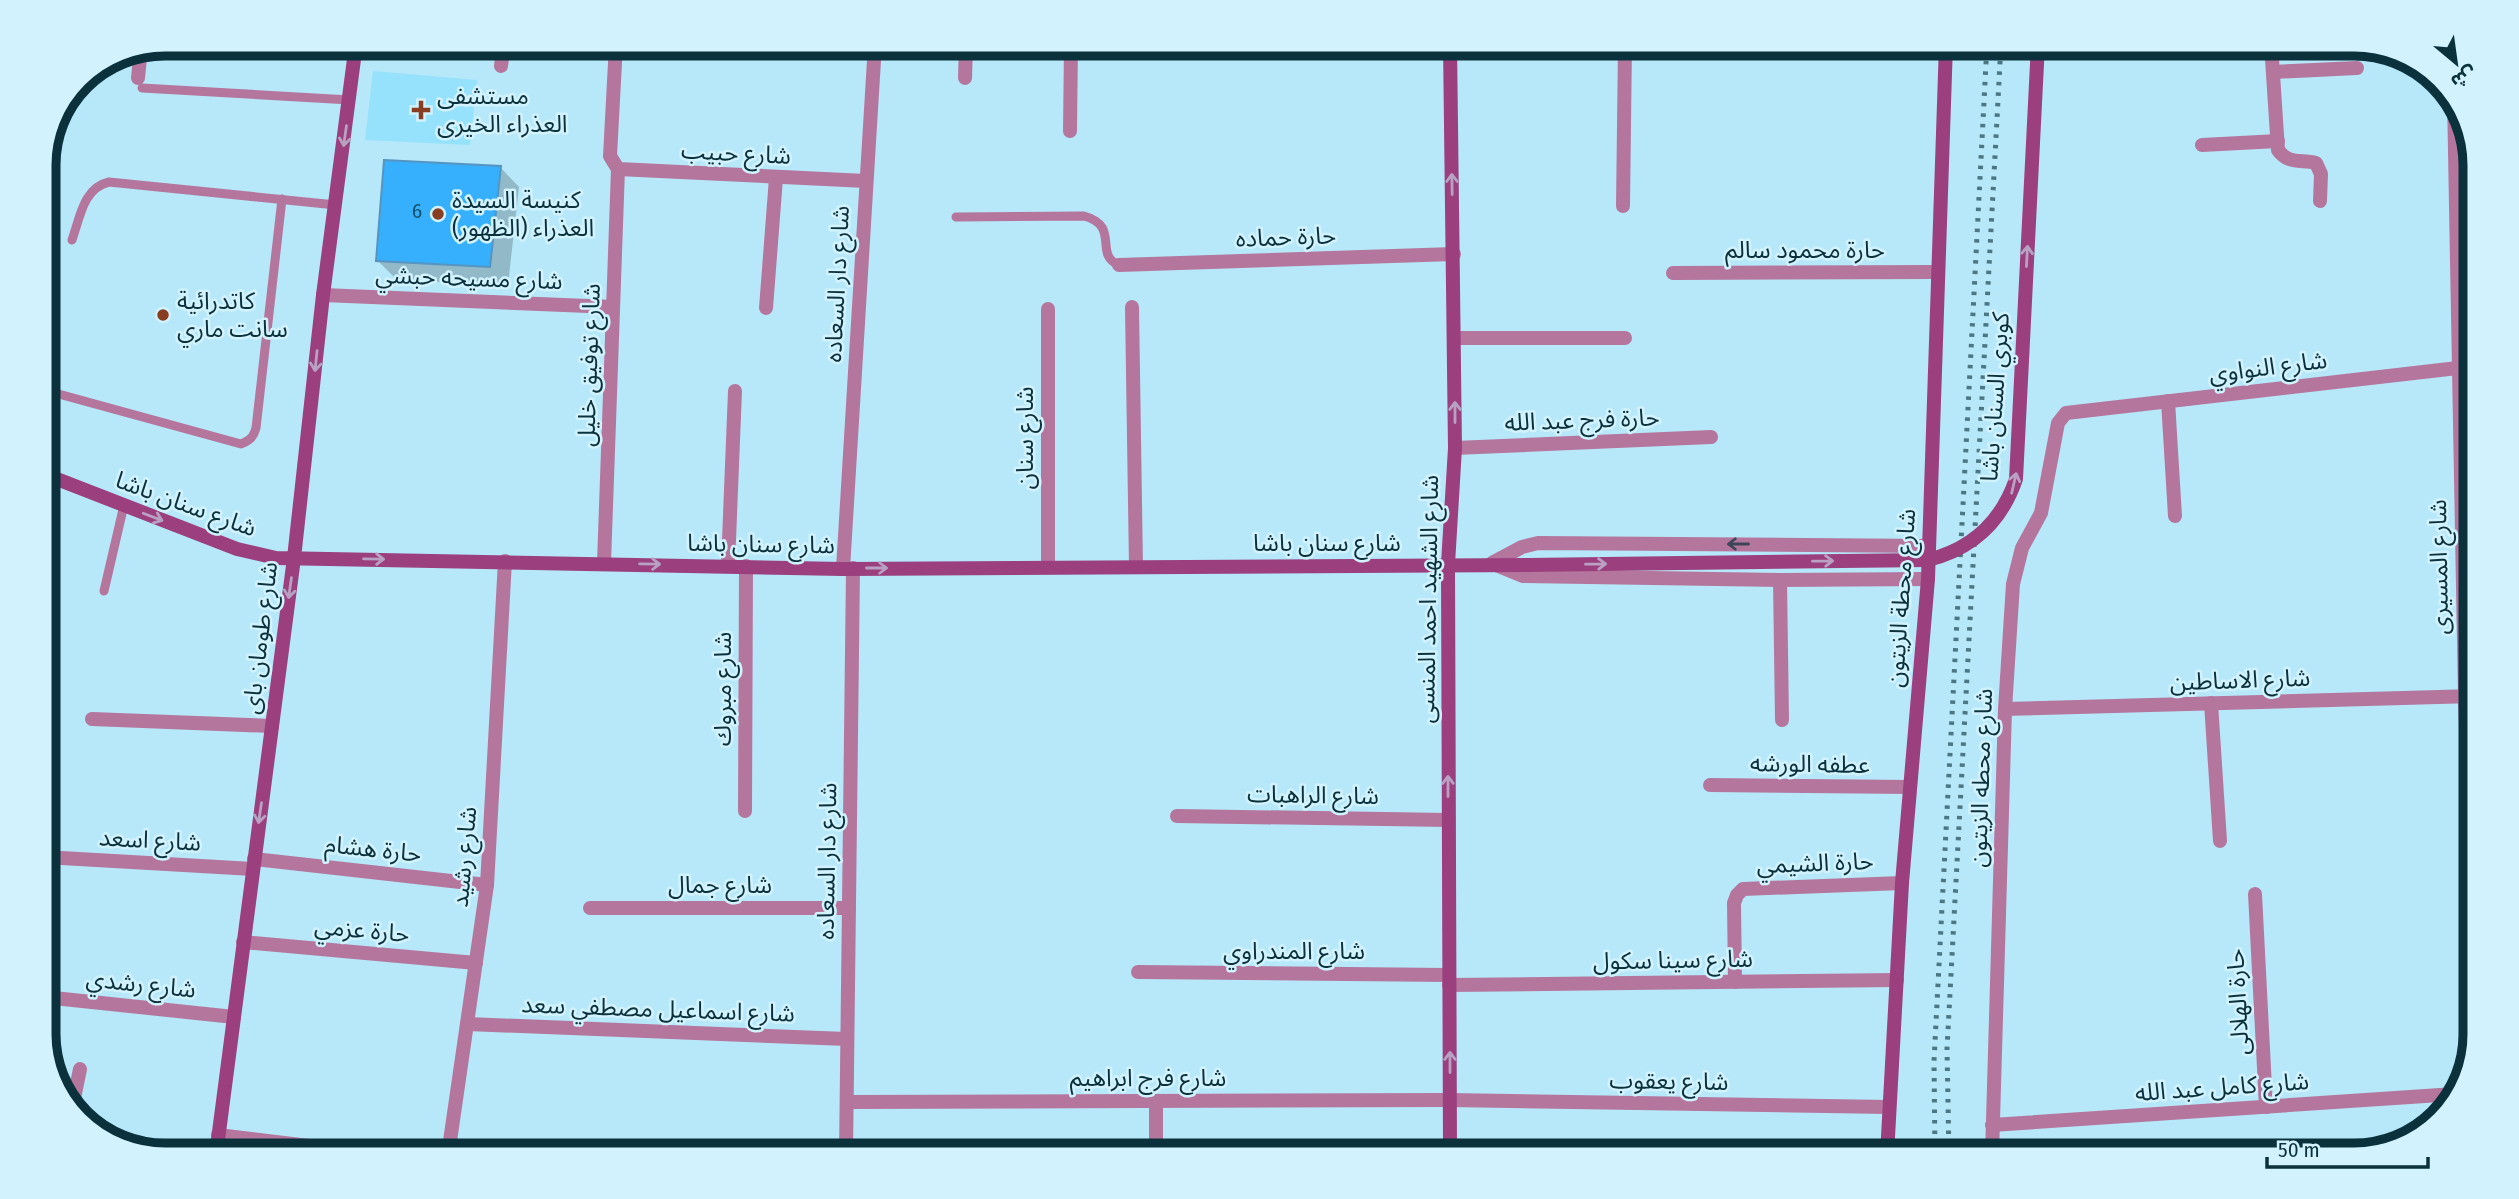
<svg xmlns="http://www.w3.org/2000/svg" width="2519" height="1199" font-family="'Fira Sans Condensed','Noto Sans Arabic',sans-serif">
	<rect width="100%" height="100%" fill="#b7e8f9"/>
	<polygon fill="#96e1fb" points="373,71 477,80 470,145 365,140"/>
	<polygon fill="#0003" points="501,168 519,187 508,285 397,280 378,261"/>
	<polygon fill="#36b0fc" stroke="#5694c1" stroke-width="2" points="384,160 501,166 490,267 376,261"/>
	<g fill="none" stroke-linecap="round" stroke-linejoin="round">
		<g stroke="#b5769e" stroke-width="9">
			<polyline points="142,88 350,100"/>
			<path d="M956 217 1084 216C1121 226 1093 255 1119 265"/>
			<path d="M72 240C80 218 83 188 109 182L336 205"/>
			<path d="M44 390 241 444C250 440 253 438 256 428L282 199"/>
			<polyline points="104,591 124,505"/>
		</g>
		<g stroke="#b5769e" stroke-width="14">
			<polyline points="616,44 610,156 618,169 866,181"/>
			<path d="M2271 44 2278 150C2289 165 2301 159 2316 163L2321 174 2320 201"/>
			<polyline points="501,66 504,44"/>
			<polyline points="2273,72 2357,68"/>
			<polyline points="138,78 141,48"/>
			<polyline points="965,78 966,44"/>
			<polyline points="2454,97 2465,696 2475,1037"/>
			<polyline points="1070,131 1071,44"/>
			<polyline points="2202,145 2278,141"/>
			<polyline points="44,197 53,200"/>
			<polyline points="1623,206 1625,44"/>
			<polyline points="1119,265 1454,254"/>
			<polyline points="1673,273 1937,272"/>
			<polyline points="323,295 613,307"/>
			<polyline points="1132,307 1136,567"/>
			<polyline points="766,308 776,178"/>
			<polyline points="1455,338 1625,338"/>
			<polyline points="2168,401 2175,516"/>
			<polyline points="1455,448 1711,437"/>
			<polyline points="604,563 618,169"/>
			<polyline points="1492,563 1522,547 1538,543 1929,546"/>
			<polyline points="728,565 735,391"/>
			<polyline points="1496,565 1523,576 1780,580 1928,579"/>
			<polyline points="1048,567 1048,309"/>
			<polyline points="843,569 875,44"/>
			<polyline points="1780,580 1782,720"/>
			<polyline points="2211,703 2220,841"/>
			<polyline points="2005,709 2475,696"/>
			<polyline points="92,719 272,726"/>
			<polyline points="1710,785 1910,787"/>
			<polyline points="745,811 746,566"/>
			<polyline points="1177,816 1448,820"/>
			<polyline points="44,857 253,869"/>
			<polyline points="254,859 487,885"/>
			<polyline points="2255,894 2266,1107"/>
			<polyline points="590,908 849,908"/>
			<polyline points="243,942 476,963"/>
			<polyline points="1138,972 1449,975"/>
			<polyline points="1735,982 1734,903 1737,895 1743,889 1902,883"/>
			<polyline points="1449,985 1897,980"/>
			<polyline points="44,997 234,1017"/>
			<polyline points="467,1024 847,1039"/>
			<polyline points="847,1102 1450,1100 1888,1107"/>
			<polyline points="72,1108 80,1069"/>
			<polyline points="1992,1125 2455,1094"/>
			<polyline points="218,1135 383,1155"/>
			<polyline points="448,1155 487,885 505,561"/>
			<polyline points="846,1155 853,568"/>
			<polyline points="1156,1155 1156,1101"/>
			<polyline points="1992,1155 2005,709 2013,584 2022,548 2041,513 2058,423 2066,413 2475,366"/>
		</g>
		<g stroke="#9b3f7e" stroke-width="14">
			<polyline points="44,474 237,549 276,558 843,569 1527,565"/>
			<polyline points="216,1155 294,558 323,295 356,44"/>
			<polyline points="1450,1155 1448,564 1455,448 1450,44"/>
			<polyline points="1887,1155 1902,883 1928,579 1946,44"/>
		</g>
		<g stroke="#4b7683" stroke-width="5" stroke-dasharray="3.5 7" stroke-linecap="butt">
			<polyline points="1935,1155 1934,1061 1987,44"/>
			<polyline points="1949,1155 1947,1049 2001,44"/>
		</g>
		<path stroke="#9b3f7e" stroke-width="14" d="M1527 565 1928 560C1972 549 2001 523 2016 479L2038 44"/>
	</g>
	<defs><path id="oneway-shaft" d="M-6 0H5M1.5-3L5.5 0L1.5 3" fill="none" stroke-width="1.6" stroke-linecap="round" stroke-linejoin="round" transform="scale(1.75)"/></defs>
	<g stroke="#b9a1c4">
		<use href="#oneway-shaft" transform="translate(345 136) rotate(98)"/>
		<use href="#oneway-shaft" transform="translate(1452 184) rotate(-91)"/>
		<use href="#oneway-shaft" transform="translate(2027 256) rotate(-87)"/>
		<use href="#oneway-shaft" transform="translate(316 361) rotate(96)"/>
		<use href="#oneway-shaft" transform="translate(1455 412) rotate(-90)"/>
		<use href="#oneway-shaft" transform="translate(2014 483) rotate(-77)"/>
		<use href="#oneway-shaft" transform="translate(153 517) rotate(21)"/>
		<use href="#oneway-shaft" transform="translate(374 559) rotate(1)"/>
		<use href="#oneway-shaft" transform="translate(1823 561) rotate(-1)"/>
		<use href="#oneway-shaft" transform="translate(650 564) rotate(1)"/>
		<use href="#oneway-shaft" transform="translate(1596 564) rotate(-1)"/>
		<use href="#oneway-shaft" transform="translate(877 568)"/>
		<use href="#oneway-shaft" transform="translate(290 588) rotate(98)"/>
		<use href="#oneway-shaft" transform="translate(1448 786) rotate(-90)"/>
		<use href="#oneway-shaft" transform="translate(260 813) rotate(98)"/>
		<use href="#oneway-shaft" transform="translate(1450 1062) rotate(-90)"/>
	</g>
	<use stroke="#3d4659" href="#oneway-shaft" transform="translate(1738 544) rotate(-180)"/>
	<g fill="#873e21" stroke="#d2f2fe" stroke-width="2.5">
		<path d="M417.5 99.5h7v7h7v7h-7v7h-7v-7h-7v-7h7z"/>
		<circle cx="438" cy="214" r="7"/>
		<circle cx="163" cy="315" r="7"/>
	</g>
	<g text-anchor="middle" stroke-width="5" stroke-linejoin="round" paint-order="stroke">
		<g font-size="21" fill="#15516c">
			<text x="417" y="218">6</text>
		</g>
		<g font-size="24" fill="#0a313c" stroke="#d2f2fe" text-anchor="start">
			<text x="437" y="104">مستشفى<tspan x="437" dy="28">العذراء الخيرى</tspan></text>
			<text x="452" y="208">كنيسة السيدة<tspan x="452" dy="28">العذراء (الظهور)</tspan></text>
			<text x="177" y="309">كاتدرائية<tspan x="177" dy="28">سانت ماري</tspan></text>
		</g>
		<g font-size="24" fill="#0a313c" stroke="#d2f2fe">
			<text transform="translate(736 153) rotate(3)" y="8">شارع حبيب</text>
			<text transform="translate(1286 237) rotate(-2)" y="8">حارة حماده</text>
			<text x="1805" y="258">حارة محمود سالم</text>
			<text transform="translate(469 278) rotate(2)" y="8">شارع مسيحه حبشي</text>
			<text transform="translate(837 284) rotate(-87)" y="8">شارع دار السعاده</text>
			<text transform="translate(589 365) rotate(-88)" y="8">شارع توفيق خليل</text>
			<text transform="translate(2268 367) rotate(-7)" y="8">شارع النواوي</text>
			<text transform="translate(1995 397) rotate(-86)" y="8">كوبري السنان باشا</text>
			<text transform="translate(1582 420) rotate(-2)" y="8">حارة فرج عبد الله</text>
			<text transform="translate(1025 438) rotate(-90)" y="8">شارع سنان</text>
			<text transform="translate(186 504) rotate(20)" y="8">شارع سنان باشا</text>
			<text x="1327" y="551">شارع سنان باشا</text>
			<text transform="translate(761 544) rotate(1)" y="8">شارع سنان باشا</text>
			<text transform="translate(2439 567) rotate(-91)" y="8">شارع المسيرى</text>
			<text transform="translate(1901 598) rotate(-86)" y="8">شارع محطة الزيتون</text>
			<text transform="translate(1428 599) rotate(-89)" y="8">شارع الشهيد احمد المنسى</text>
			<text transform="translate(260 638) rotate(-83)" y="8">شارع طومان باى</text>
			<text transform="translate(2240 680) rotate(-2)" y="8">شارع الاساطين</text>
			<text transform="translate(723 689) rotate(-90)" y="8">شارع مبروك</text>
			<text transform="translate(1810 764) rotate(1)" y="8">عطفه الورشه</text>
			<text transform="translate(1981 778) rotate(-88)" y="8">شارع محطه الزيتون</text>
			<text transform="translate(1313 795) rotate(1)" y="8">شارع الراهبات</text>
			<text transform="translate(150 840) rotate(3)" y="8">شارع اسعد</text>
			<text transform="translate(373 849) rotate(6)" y="8">حارة هشام</text>
			<text transform="translate(464 857) rotate(-85)" y="8">شارع رشيد</text>
			<text transform="translate(827 861) rotate(-89)" y="8">شارع دار السعاده</text>
			<text transform="translate(1815 863) rotate(-2)" y="8">حارة الشيمي</text>
			<text x="720" y="893">شارع جمال</text>
			<text transform="translate(362 930) rotate(5)" y="8">حارة عزمي</text>
			<text x="1294" y="959">شارع المندراوي</text>
			<text transform="translate(1673 960) rotate(-1)" y="8">شارع سينا سكول</text>
			<text transform="translate(141 984) rotate(6)" y="8">شارع رشدي</text>
			<text transform="translate(2238 1002) rotate(-93)" y="8">حارة الهلالى</text>
			<text transform="translate(658 1009) rotate(2)" y="8">شارع اسماعيل مصطفي سعد</text>
			<text x="1148" y="1086">شارع فرج ابراهيم</text>
			<text transform="translate(1669 1081) rotate(1)" y="8">شارع يعقوب</text>
			<text transform="translate(2222 1087) rotate(-4)" y="8">شارع كامل عبد الله</text>
		</g>
	</g>
	<path d="M0 0H2519V1199H0ZM165 56H2354A109 109 0 0 1 2463 165V1034A109 109 0 0 1 2354 1143H165A109 109 0 0 1 56 1034V165A109 109 0 0 1 165 56Z" fill="#d2f2fe" fill-rule="evenodd"/>
	<path fill="none" stroke="#0a313c" stroke-width="9" d="M165 56H2354A109 109 0 0 1 2463 165V1034A109 109 0 0 1 2354 1143H165A109 109 0 0 1 56 1034V165A109 109 0 0 1 165 56Z"/>
	<g transform="translate(2456 63) rotate(151)" stroke="#d2f2fe" stroke-width="5" paint-order="stroke">
	<path d="M0-5L12 26L0 18L-12 26Z" fill="#0a313c"/>
	<text y="-10" font-size="19" font-weight="bold" text-anchor="middle" fill="#0a313c">ش</text>
	</g>
	<path d="M2267 1157v10h161v-10" fill="none" stroke="#0a313c" stroke-width="3.5"/>
	<text x="2278" y="1157" font-size="21" fill="#0a313c" stroke="#d2f2fe" stroke-width="5" paint-order="stroke">50 m</text>
</svg>
